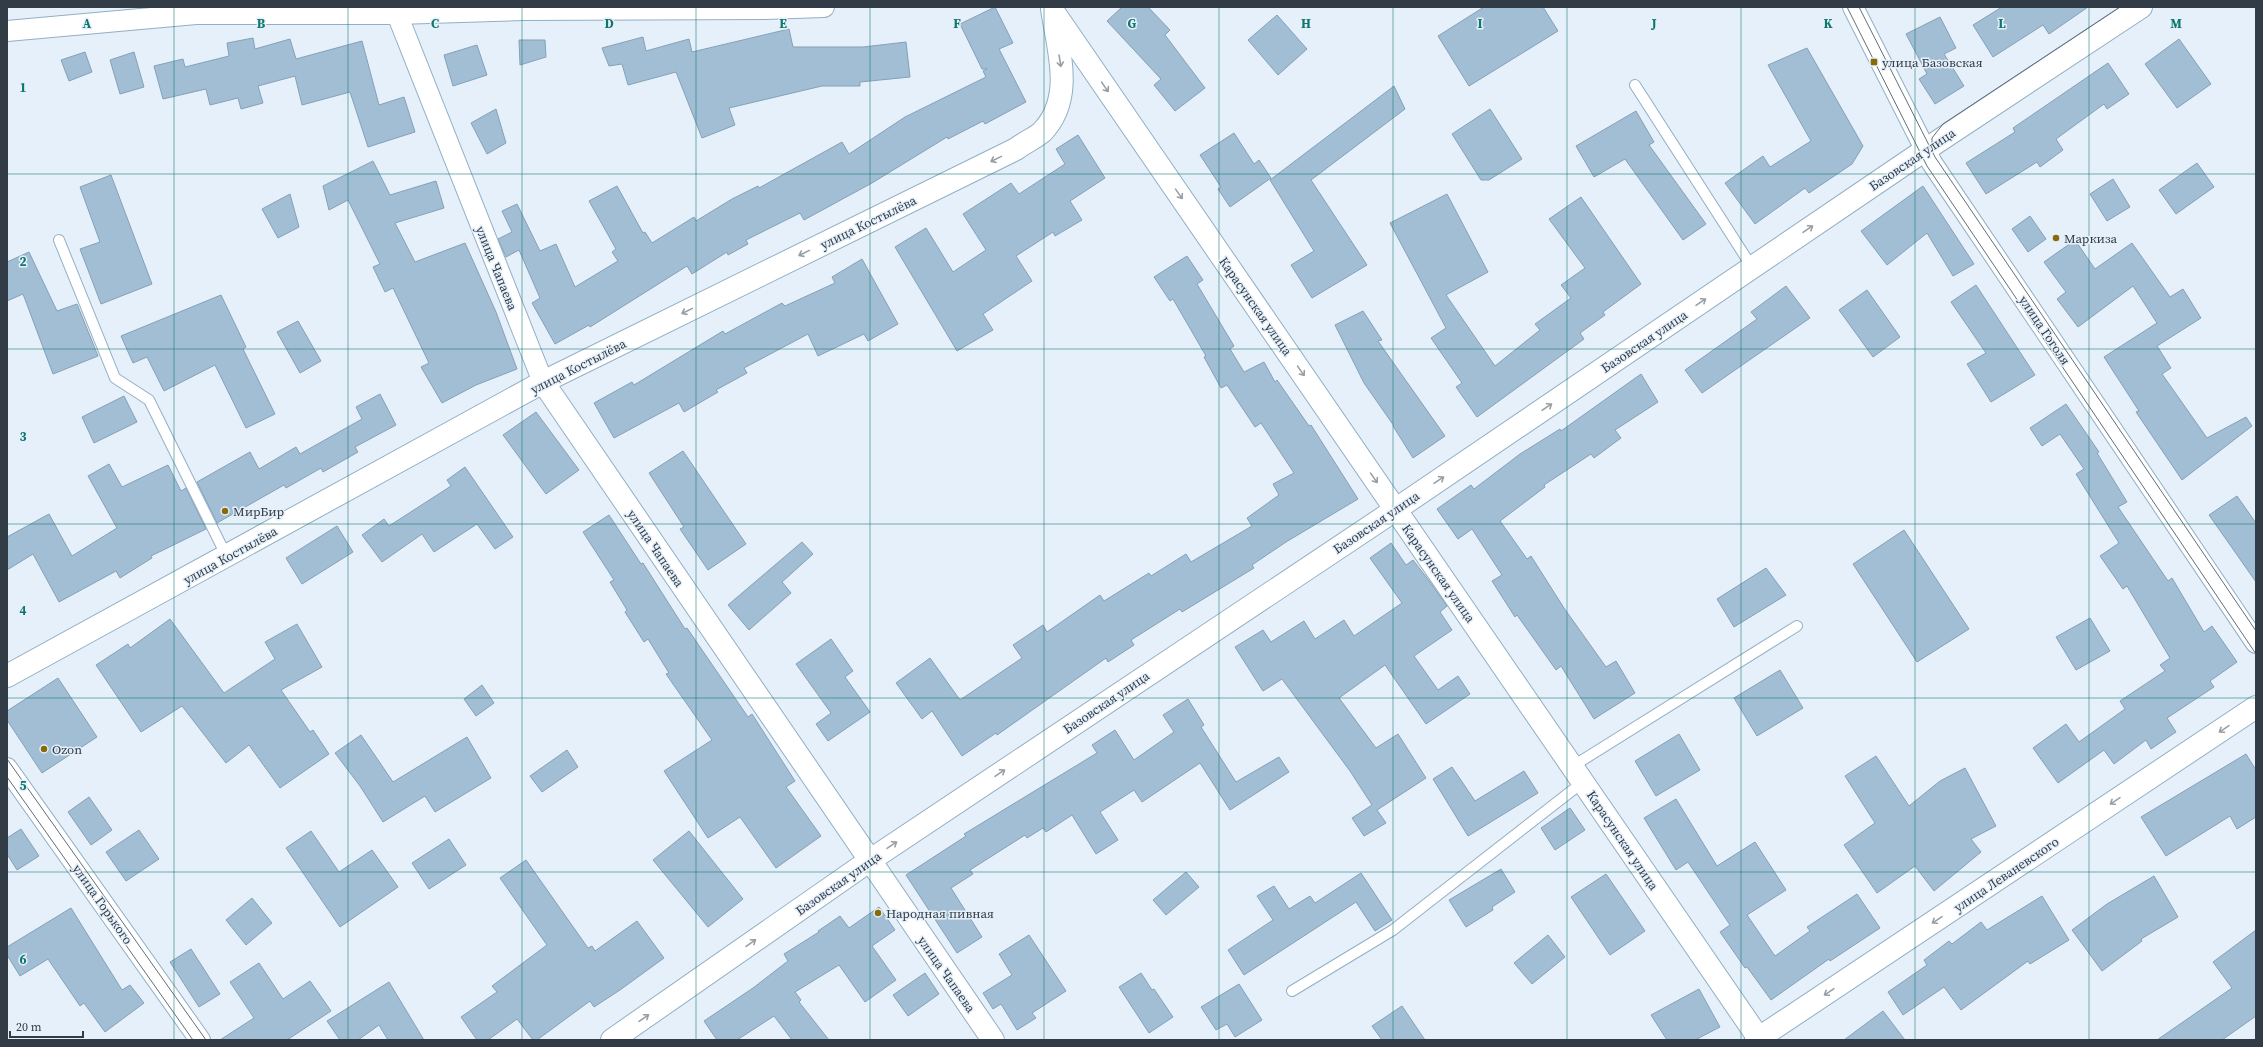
<svg xmlns="http://www.w3.org/2000/svg" width="2263" height="1047" font-family="'Source Serif 4',serif">
	<rect width="100%" height="100%" fill="#e5f0fa"/>
	<g fill="#a1bed4" stroke="#85a1b7">
		<polygon points="995,7 1013,43 999,49 1026,102 985,124 983,121 948,139 947,137 872,183 804,220 800,213 746,240 748,244 728,255 727,252 692,274 687,266 590,327 589,325 555,344 532,303 540,298 519,250 506,257 498,239 512,232 502,211 517,204 540,251 556,244 575,287 618,261 612,252 616,249 589,201 617,186 643,233 645,232 652,243 694,217 696,221 732,199 758,186 759,188 842,142 849,154 905,117 986,77 983,71 987,69 982,69 960,24"/>
		<polygon points="1122,7 1148,7 1170,30 1165,35 1205,88 1175,111 1154,85 1161,79 1107,21"/>
		<polygon points="1484,7 1543,7 1558,31 1469,86 1438,36"/>
		<polygon points="2002,7 2088,7 2049,34 2043,25 1993,57 1973,25"/>
		<polygon points="1277,15 1307,49 1278,75 1248,40"/>
		<polygon points="1940,17 1956,48 1944,54 1964,86 1935,104 1919,79 1927,74 1906,34"/>
		<polygon points="789,29 793,47 863,47 906,42 910,77 860,82 860,86 822,86 729,108 735,125 702,138 676,72 628,85 622,64 609,66 602,48 643,37 646,51 689,39 692,52"/>
		<polygon points="253,38 255,49 290,39 296,59 362,41 379,105 404,97 415,132 368,147 350,92 302,105 295,76 258,86 263,103 241,109 238,98 210,105 206,89 163,99 154,66 183,59 185,67 229,56 227,43"/>
		<polygon points="2179,39 2211,84 2177,108 2145,64"/>
		<polygon points="519,40 545,40 546,57 520,65"/>
		<polygon points="477,45 487,75 453,86 444,55"/>
		<polygon points="1807,48 1863,146 1852,164 1809,193 1805,188 1755,224 1725,183 1763,156 1770,167 1811,141 1768,65"/>
		<polygon points="85,52 92,72 69,81 61,60"/>
		<polygon points="134,52 144,87 120,94 110,60"/>
		<polygon points="2108,63 2129,94 2107,109 2104,104 2056,139 2063,150 2040,167 2037,162 1986,194 1966,163 2015,132 2013,128"/>
		<polygon points="1394,86 1405,109 1311,180 1367,265 1312,298 1291,265 1314,251 1270,180"/>
		<polygon points="496,109 506,143 487,154 471,123"/>
		<polygon points="1490,109 1522,159 1489,180 1481,180 1452,134"/>
		<polygon points="1636,111 1654,142 1649,145 1706,224 1683,240 1625,159 1594,177 1576,146"/>
		<polygon points="1234,133 1254,164 1259,160 1271,178 1230,207 1218,189 1221,187 1200,155"/>
		<polygon points="1078,135 1105,178 1070,201 1082,220 1055,236 1053,232 1016,256 1032,281 983,314 993,330 957,351 895,247 926,228 953,272 986,250 963,214 1011,183 1019,194 1065,164 1056,149"/>
		<polygon points="373,161 390,195 436,181 444,208 395,223 415,262 465,243 496,312 517,369 476,385 442,403 421,367 429,363 393,288 385,292 373,267 380,264 348,200 329,210 323,186"/>
		<polygon points="2197,163 2214,187 2176,214 2159,190"/>
		<polygon points="111,175 152,284 101,304 80,249 100,242 80,187"/>
		<polygon points="2113,179 2130,207 2107,221 2090,194"/>
		<polygon points="1923,186 1974,264 1953,276 1927,233 1887,265 1861,231"/>
		<polygon points="290,194 299,227 278,238 262,209"/>
		<polygon points="1447,194 1488,272 1446,295 1495,366 1540,330 1535,324 1571,298 1561,285 1585,268 1549,219 1581,197 1641,284 1603,312 1605,315 1580,333 1584,339 1477,417 1456,387 1462,383 1431,338 1446,328 1390,223"/>
		<polygon points="2030,216 2046,239 2028,252 2012,229"/>
		<polygon points="2075,240 2095,269 2132,243 2170,297 2183,289 2201,318 2157,346 2171,368 2162,374 2207,438 2246,417 2252,426 2182,480 2136,412 2139,411 2104,357 2157,323 2133,286 2078,327 2057,299 2066,292 2044,262"/>
		<polygon points="29,252 57,311 77,304 98,356 53,374 23,294 7,301 7,262"/>
		<polygon points="1187,256 1203,280 1197,284 1234,346 1230,349 1244,372 1264,362 1275,382 1277,380 1309,426 1311,425 1358,499 1286,542 1252,565 1254,568 1182,612 1180,609 1131,640 1134,645 1108,662 1106,658 997,735 996,733 962,756 932,711 922,719 896,683 930,658 960,700 1022,658 1013,645 1043,625 1047,632 1100,595 1104,601 1149,573 1151,576 1186,554 1191,562 1252,526 1247,518 1279,495 1273,484 1294,473 1261,423 1255,427 1227,385 1221,388 1204,357 1206,356 1173,299 1170,301 1154,277"/>
		<polygon points="862,259 898,324 868,341 864,334 818,356 808,334 744,368 747,373 716,390 718,392 684,412 679,403 614,438 594,403 632,382 634,385 723,331 725,334 782,303 785,306 835,283 832,277"/>
		<polygon points="1976,285 2035,375 1991,402 1967,364 1986,353 1951,302"/>
		<polygon points="1786,286 1810,318 1702,393 1685,370 1757,319 1751,312"/>
		<polygon points="1867,290 1900,337 1873,357 1839,310"/>
		<polygon points="221,295 246,347 243,349 275,414 246,428 215,365 164,391 147,357 133,363 121,336"/>
		<polygon points="1363,311 1382,340 1378,341 1445,436 1413,458 1393,426 1394,426 1364,383 1335,325"/>
		<polygon points="298,321 321,361 300,373 277,332"/>
		<polygon points="1641,374 1658,402 1615,430 1621,438 1594,458 1591,454 1544,485 1545,487 1500,521 1527,559 1531,556 1564,608 1606,667 1616,661 1635,693 1594,719 1561,666 1556,670 1517,615 1515,617 1492,581 1502,575 1472,529 1458,539 1437,509 1471,485 1474,489 1520,454 1560,429 1561,431"/>
		<polygon points="380,394 396,425 355,447 358,452 323,472 321,468 286,488 284,485 217,523 197,482 250,452 259,469 296,447 300,454 362,419 356,407"/>
		<polygon points="124,396 137,422 94,443 82,417"/>
		<polygon points="2066,404 2099,452 2097,453 2127,502 2118,507 2168,581 2172,578 2204,632 2212,626 2237,662 2210,681 2214,687 2167,718 2176,732 2151,749 2146,740 2114,764 2104,750 2058,783 2033,748 2066,724 2079,742 2125,709 2120,701 2165,671 2160,665 2170,658 2127,586 2123,589 2100,556 2119,543 2076,474 2084,469 2060,434 2042,446 2030,428"/>
		<polygon points="536,412 579,470 546,494 503,435"/>
		<polygon points="683,451 746,544 708,570 680,529 684,527 649,473"/>
		<polygon points="109,464 122,487 168,465 181,491 186,488 206,529 151,556 152,558 120,578 116,571 59,602 33,554 7,570 7,537 49,514 72,556 117,528 88,476"/>
		<polygon points="465,467 513,537 495,549 477,524 434,552 422,534 382,562 362,535 384,519 389,526 451,486 447,480"/>
		<polygon points="2237,496 2256,523 2256,582 2209,515"/>
		<polygon points="609,515 641,564 643,563 685,629 687,628 748,717 752,714 795,781 786,787 821,836 776,868 740,817 708,838 664,771 712,740 666,674 669,673 648,639 644,642 625,612 627,610 610,582 614,580 583,532"/>
		<polygon points="337,526 353,552 302,584 286,558"/>
		<polygon points="1904,530 1969,629 1917,662 1853,564"/>
		<polygon points="802,542 813,554 782,582 791,593 749,630 728,605"/>
		<polygon points="1391,543 1406,565 1413,560 1430,582 1447,606 1440,612 1452,630 1414,656 1438,690 1458,676 1470,694 1426,724 1385,665 1339,698 1376,748 1398,734 1426,778 1377,810 1386,823 1364,836 1352,818 1372,805 1350,771 1282,679 1263,691 1235,647 1263,630 1271,642 1304,621 1315,639 1344,620 1354,636 1402,603 1370,558"/>
		<polygon points="1766,568 1786,595 1734,627 1717,599"/>
		<polygon points="2090,618 2110,651 2076,670 2056,637"/>
		<polygon points="170,619 224,693 275,659 265,642 297,624 322,667 281,690 310,732 313,730 329,754 280,788 249,745 226,763 182,706 141,732 96,665 128,644 130,648"/>
		<polygon points="831,639 853,671 845,677 870,712 828,741 816,724 831,713 796,664"/>
		<polygon points="1780,670 1803,708 1757,736 1734,698"/>
		<polygon points="58,678 97,737 42,773 7,720 7,711"/>
		<polygon points="482,685 494,703 476,716 464,699"/>
		<polygon points="1188,699 1204,725 1201,727 1236,782 1279,757 1289,772 1230,810 1200,763 1142,802 1134,790 1100,812 1118,840 1096,854 1072,815 1046,832 1043,828 1027,838 1025,835 970,870 973,874 951,888 982,937 957,953 906,875 966,836 964,834 1097,753 1092,745 1115,730 1134,760 1174,732 1163,715"/>
		<polygon points="1679,734 1700,770 1656,796 1635,761"/>
		<polygon points="361,735 393,782 467,737 491,778 435,812 425,796 383,822 360,786 335,753"/>
		<polygon points="567,750 578,767 542,792 530,776"/>
		<polygon points="2246,754 2256,770 2256,817 2237,829 2230,816 2166,856 2141,817"/>
		<polygon points="1876,756 1909,806 1940,781 1965,768 1996,826 1971,839 1981,852 1934,891 1915,866 1877,893 1844,845 1875,823 1845,776"/>
		<polygon points="1452,767 1475,801 1524,771 1538,793 1468,836 1433,779"/>
		<polygon points="89,797 112,830 91,845 68,812"/>
		<polygon points="1676,799 1717,866 1755,842 1786,890 1747,915 1775,956 1810,931 1807,927 1857,894 1880,928 1830,961 1829,959 1771,1000 1747,967 1745,968 1720,932 1730,925 1688,862 1676,870 1644,818"/>
		<polygon points="1570,808 1585,830 1555,850 1541,828"/>
		<polygon points="21,829 39,856 17,870 7,854 7,838"/>
		<polygon points="139,830 159,859 126,881 106,852"/>
		<polygon points="311,831 339,872 372,850 398,887 340,927 286,848"/>
		<polygon points="689,831 743,899 708,927 653,860"/>
		<polygon points="449,839 466,865 429,889 412,863"/>
		<polygon points="526,860 588,948 592,946 595,951 637,921 664,958 620,990 594,1007 590,1001 537,1040 533,1040 517,1019 488,1040 477,1040 461,1017 497,992 492,986 547,945 500,878"/>
		<polygon points="1501,869 1515,892 1492,907 1493,910 1466,927 1449,900"/>
		<polygon points="1186,872 1199,887 1166,915 1153,900"/>
		<polygon points="1361,873 1392,920 1375,931 1356,902 1244,975 1228,950 1273,920 1257,896 1274,886 1289,909 1310,896 1315,903"/>
		<polygon points="1606,874 1645,931 1610,955 1571,897"/>
		<polygon points="2154,876 2178,917 2141,939 2142,941 2102,971 2072,930 2107,904"/>
		<polygon points="2042,896 2069,940 2030,964 2028,961 1961,1010 1944,987 1903,1015 1888,992 1927,965 1924,960 1949,941 1952,944 1981,922 1987,930"/>
		<polygon points="252,898 272,923 246,945 226,920"/>
		<polygon points="879,907 895,930 872,946 896,980 865,1002 839,965 795,992 801,1000 799,1002 829,1040 792,1040 774,1016 737,1040 717,1040 704,1021 753,988 788,961 784,954 819,932 818,931 840,916 849,928"/>
		<polygon points="71,908 122,990 130,985 144,1003 105,1032 84,1003 80,1006 48,959 20,976 7,955 7,947"/>
		<polygon points="2256,930 2256,1016 2222,1040 2157,1040 2232,988 2213,962"/>
		<polygon points="1029,935 1066,991 1032,1013 1036,1018 1017,1030 1001,1004 993,1009 983,993 1012,975 999,954"/>
		<polygon points="1548,935 1565,957 1532,984 1514,963"/>
		<polygon points="191,949 220,994 199,1007 170,962"/>
		<polygon points="259,963 283,999 310,981 331,1011 287,1040 220,1040 254,1018 230,982"/>
		<polygon points="925,973 939,994 908,1016 893,995"/>
		<polygon points="1141,973 1152,990 1154,989 1173,1017 1149,1033 1119,987"/>
		<polygon points="389,982 424,1040 388,1040 379,1025 358,1040 340,1040 327,1021"/>
		<polygon points="1239,984 1262,1020 1235,1037 1227,1024 1216,1030 1201,1007"/>
		<polygon points="1699,989 1720,1027 1695,1040 1667,1040 1651,1015"/>
		<polygon points="1402,1006 1425,1040 1382,1040 1372,1026"/>
		<polygon points="1883,1011 1905,1040 1844,1040"/>
	</g>
	<g fill="none" stroke-linecap="round" stroke-linejoin="round">
		<defs>
			<g id="lane">
				<polyline points="1635,85 1752,267"/>
				<polyline points="59,240 115,378 149,400 227,557"/>
				<polyline points="1573,766 1797,626"/>
				<polyline points="1292,991 1393,930 1583,782"/>
			</g>
			<g id="street">
				<polyline points="1853,7 1932,163 2256,643"/>
				<polyline points="397,14 543,382"/>
				<polyline points="7,31 196,14 397,14 523,10 765,9 824,7"/>
				<polyline points="7,768 200,1040"/>
			</g>
			<g id="secondary">
				<polyline points="1055,14 1760,1040"/>
				<polyline points="543,382 993,1040"/>
				<path d="M7 676 543 382 1016 149C1024 143 1035 138 1042 132 1075 98 1058 50 1052 9"/>
				<polyline points="612,1040 869,861 1395,510 1925,150 2141,7"/>
				<polyline points="1756,1040 2256,707"/>
			</g>
		</defs>
		<use href="#lane" stroke="#92afc5" stroke-width="12"/>
		<use href="#street" stroke="#92afc5" stroke-width="22"/>
		<use href="#secondary" stroke="#92afc5" stroke-width="24"/>
		<use href="#lane" stroke="#fff" stroke-width="10"/>
		<use href="#street" stroke="#fff" stroke-width="20"/>
		<use href="#secondary" stroke="#fff" stroke-width="22"/>
		<g stroke="#636e78" stroke-width="1">
			<polyline points="1847,7 1927,166 2256,654"/>
			<polyline points="1859,7 1935,157 2256,631"/>
			<polyline points="1932,150 1932,138 1943,124 2120,7"/>
			<polyline points="7,759 206,1040"/>
			<polyline points="7,777 193,1040"/>
		</g>
	</g>
	<defs><path id="oneway-shaft" d="M-6 0H5M1.5-3L5.5 0L1.5 3" fill="none" stroke-width="1.6" stroke-linecap="round" stroke-linejoin="round"/></defs>
	<g stroke="#989ea2">
		<use href="#oneway-shaft" transform="translate(1060 61) rotate(81)"/>
		<use href="#oneway-shaft" transform="translate(1105 87) rotate(55)"/>
		<use href="#oneway-shaft" transform="translate(996 159) rotate(154)"/>
		<use href="#oneway-shaft" transform="translate(1179 194) rotate(55)"/>
		<use href="#oneway-shaft" transform="translate(1808 229) rotate(-34)"/>
		<use href="#oneway-shaft" transform="translate(804 253) rotate(154)"/>
		<use href="#oneway-shaft" transform="translate(1701 302) rotate(-34)"/>
		<use href="#oneway-shaft" transform="translate(687 311) rotate(154)"/>
		<use href="#oneway-shaft" transform="translate(1301 371) rotate(55)"/>
		<use href="#oneway-shaft" transform="translate(1547 407) rotate(-34)"/>
		<use href="#oneway-shaft" transform="translate(1374 478) rotate(55)"/>
		<use href="#oneway-shaft" transform="translate(1439 480) rotate(-34)"/>
		<use href="#oneway-shaft" transform="translate(2224 729) rotate(146)"/>
		<use href="#oneway-shaft" transform="translate(1000 773) rotate(-34)"/>
		<use href="#oneway-shaft" transform="translate(2115 801) rotate(146)"/>
		<use href="#oneway-shaft" transform="translate(892 845) rotate(-34)"/>
		<use href="#oneway-shaft" transform="translate(1937 920) rotate(146)"/>
		<use href="#oneway-shaft" transform="translate(751 943) rotate(-35)"/>
		<use href="#oneway-shaft" transform="translate(1829 992) rotate(146)"/>
		<use href="#oneway-shaft" transform="translate(644 1018) rotate(-35)"/>
	</g>
	<path fill="none" stroke="#0f766e" stroke-width="1" stroke-opacity="0.55" d="M174 7V1040M348 7V1040M522 7V1040M696 7V1040M870 7V1040M1044 7V1040M1219 7V1040M1393 7V1040M1567 7V1040M1741 7V1040M1915 7V1040M2089 7V1040M7 174H2256M7 349H2256M7 524H2256M7 698H2256M7 872H2256"/>
	<g fill="#866b08" stroke="#e5f0fa" stroke-width="1.5">
		<rect x="1870" y="58" width="8" height="8" rx="2"/>
		<circle cx="2056" cy="238" r="4"/>
		<circle cx="225" cy="511" r="4"/>
		<circle cx="44" cy="749" r="4"/>
		<circle cx="878" cy="913" r="4"/>
	</g>
	<g text-anchor="middle" stroke-width="3" stroke-linejoin="round" paint-order="stroke">
		<g font-size="13" fill="#313c46" stroke="#e5f0fa" text-anchor="start">
			<text x="1882" y="67">улица Базовская</text>
			<text x="2064" y="243">Маркиза</text>
			<text x="233" y="516">МирБир</text>
			<text x="52" y="754">Ozon</text>
			<text x="886" y="918">Народная пивная</text>
		</g>
		<g font-size="13" fill="#313c46" stroke="#e5f0fa">
			<text transform="translate(1912 159) rotate(-34)" y="5">Базовская улица</text>
			<text transform="translate(868 222) rotate(-26)" y="5">улица Костылёва</text>
			<text transform="translate(497 268) rotate(68)" y="5">улица Чапаева</text>
			<text transform="translate(1256 306) rotate(55)" y="5">Карасунская улица</text>
			<text transform="translate(2045 330) rotate(56)" y="5">улица Гоголя</text>
			<text transform="translate(1644 341) rotate(-34)" y="5">Базовская улица</text>
			<text transform="translate(578 366) rotate(-27)" y="5">улица Костылёва</text>
			<text transform="translate(1376 522) rotate(-34)" y="5">Базовская улица</text>
			<text transform="translate(656 548) rotate(56)" y="5">улица Чапаева</text>
			<text transform="translate(230 555) rotate(-29)" y="5">улица Костылёва</text>
			<text transform="translate(1439 573) rotate(55)" y="5">Карасунская улица</text>
			<text transform="translate(1106 702) rotate(-34)" y="5">Базовская улица</text>
			<text transform="translate(1623 840) rotate(56)" y="5">Карасунская улица</text>
			<text transform="translate(2006 874) rotate(-34)" y="5">улица Леваневского</text>
			<text transform="translate(838 883) rotate(-35)" y="5">Базовская улица</text>
			<text transform="translate(103 904) rotate(55)" y="5">улица Горького</text>
			<text transform="translate(947 974) rotate(55)" y="5">улица Чапаева</text>
		</g>
	</g>
	<g font-size="13" text-anchor="middle" font-weight="bold" fill="#0f766e" stroke="#e5f0fa" stroke-width="3" stroke-linejoin="round" paint-order="stroke">
		<text x="87" y="28">A</text>
		<text x="261" y="28">B</text>
		<text x="435" y="28">C</text>
		<text x="609" y="28">D</text>
		<text x="783" y="28">E</text>
		<text x="957" y="28">F</text>
		<text x="1132" y="28">G</text>
		<text x="1306" y="28">H</text>
		<text x="1480" y="28">I</text>
		<text x="1654" y="28">J</text>
		<text x="1828" y="28">K</text>
		<text x="2002" y="28">L</text>
		<text x="2176" y="28">M</text>
		<text x="23" y="92">1</text>
		<text x="23" y="266">2</text>
		<text x="23" y="441">3</text>
		<text x="23" y="615">4</text>
		<text x="23" y="790">5</text>
		<text x="23" y="964">6</text>
	</g>
	<rect width="2263" height="1047" fill="none" stroke="#313c46" stroke-width="16"/>
	<path d="M10 1031v6h73v-6" fill="none" stroke="#313c46" stroke-width="2"/>
	<text x="16" y="1031" font-size="12" fill="#313c46" stroke="#e5f0fa" stroke-width="3" paint-order="stroke">20 m</text>
</svg>
